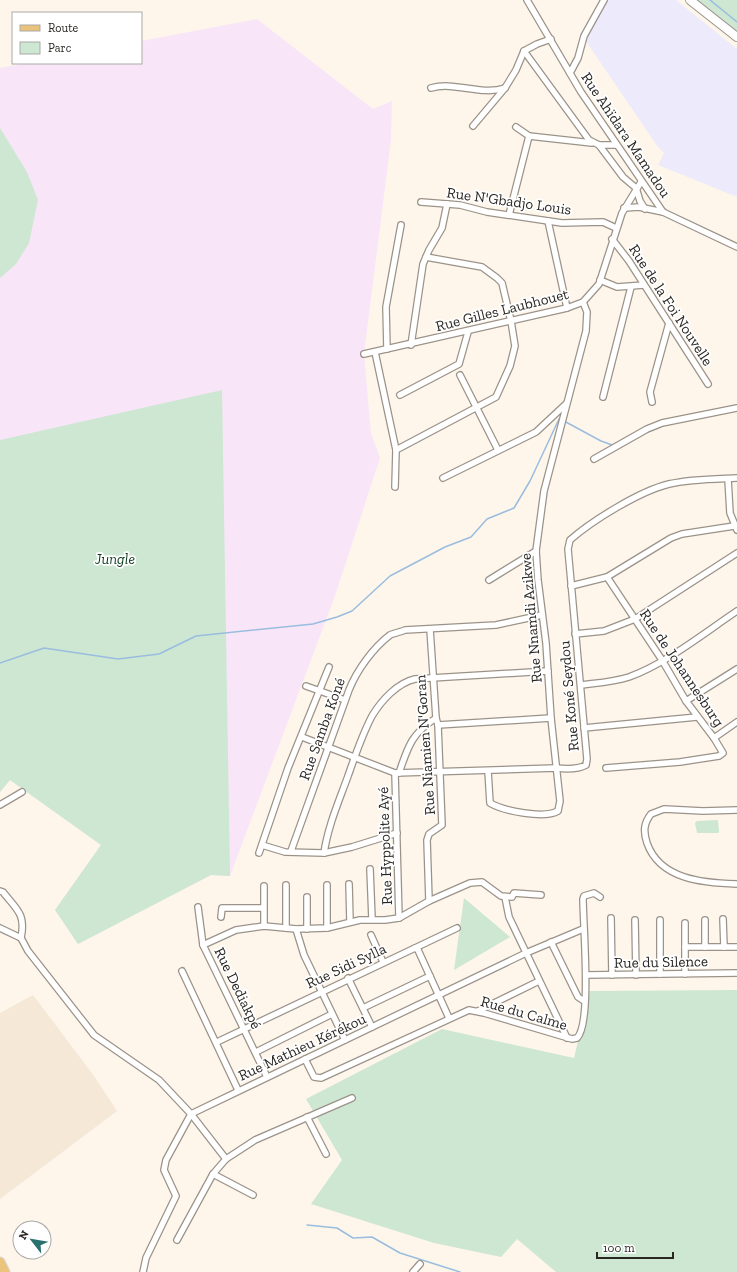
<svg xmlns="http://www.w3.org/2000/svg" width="737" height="1272" font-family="'Zilla Slab',serif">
	<rect width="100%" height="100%" fill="#fef6eb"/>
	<polygon fill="#f5e8d7" points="33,995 94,1076 117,1111 0,1199 0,1013"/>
	<polygon fill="#f8e6f8" points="257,19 373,109 392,101 391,140 364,354 371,433 380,458 335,596 230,876 211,875 78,944 55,910 101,845 10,780 0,792 0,68 28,63 141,63 141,41"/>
	<polygon fill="#edeafc" points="602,0 676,0 737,49 737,197 658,165 664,153 658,147 581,34"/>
	<g fill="#cde7d2">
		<polygon points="695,0 737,0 737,34"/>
		<polygon points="0,128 27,172 38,200 29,243 16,264 0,278"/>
		<polygon points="222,390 230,876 211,875 78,944 55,910 101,845 10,780 0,792 0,440"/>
		<polygon points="718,820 719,832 718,833 697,833 695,823 697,821"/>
		<polygon points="464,898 510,937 454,970"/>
		<polygon points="737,990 737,1272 556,1272 517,1239 501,1257 434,1243 311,1204 342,1160 306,1099 442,1029 574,1058 590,991"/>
	</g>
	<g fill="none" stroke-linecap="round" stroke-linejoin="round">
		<g stroke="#9abddf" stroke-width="1.5">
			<polyline points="710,0 737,22"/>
			<polyline points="564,421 601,441 615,446"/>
			<polyline points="641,435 665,425"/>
			<polyline points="0,663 44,648 118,659 159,654 196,636 313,624 337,617 352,611 390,576 445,547 471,537 487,519 514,508 530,481 559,419 561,420"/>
			<polyline points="307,1225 337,1228 353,1238 372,1237 400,1253 460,1272"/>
		</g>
		<defs>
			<g id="street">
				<polyline points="527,0 581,92 663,212 737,247"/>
				<polyline points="524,51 589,140 599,145 616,145"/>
				<polyline points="570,73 578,58 584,36 604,0"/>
				<path d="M431 88C455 81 480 96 505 88"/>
				<polyline points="473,126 505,88 516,70 524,51 537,44 551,39"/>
				<polyline points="516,127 529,136 592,143"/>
				<polyline points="599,145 623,177 636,188 640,201 645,209"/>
				<polyline points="421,202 460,205 487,212 562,223 603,222 616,228"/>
				<polyline points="624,208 639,207 663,212"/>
				<polyline points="509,215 529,136"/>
				<polyline points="548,221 567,308"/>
				<polyline points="612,239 629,261 708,384"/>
				<polyline points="600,280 617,287 644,285"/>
				<polyline points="411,345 423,264 429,250 442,228 447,204"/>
				<polyline points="387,349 386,307 401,225"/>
				<polyline points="375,352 396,450"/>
				<polyline points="364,354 567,308 583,302 599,284 622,213 641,182"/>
				<polyline points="460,375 498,450"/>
				<polyline points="400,395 459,364 468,332"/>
				<polyline points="603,397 631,287"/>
				<polyline points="652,402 650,392 669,323"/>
				<polyline points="594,459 647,429 662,423 737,408"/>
				<polyline points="443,478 536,432 566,404"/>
				<polyline points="728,479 730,513 737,530"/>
				<polyline points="395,487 396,450 496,397 510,366 515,346 511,321 502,283 497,278 482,267 426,257"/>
				<polyline points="489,580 536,551"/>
				<polyline points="571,586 607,577 671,538 682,534 734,526"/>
				<polyline points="575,634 604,631 635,619 737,553"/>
				<path d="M581 685C597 683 614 682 629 677 667 663 704 633 737 611"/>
				<polyline points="306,686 345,700"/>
				<polyline points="686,701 737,669"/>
				<polyline points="438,725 551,718"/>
				<polyline points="584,728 697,717"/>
				<path d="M302 737 395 773 556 768C565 769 577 770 586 765L587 759 568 549 570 540C593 520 640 491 669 484 691 479 715 479 737 478"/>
				<polyline points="714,738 737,722"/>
				<polyline points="606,768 680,762 719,756 723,753 714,738 686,701 662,660 607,577"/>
				<path d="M488 771 490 803C504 811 544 819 558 811L560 801 551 718 546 643 538 580 536 551 544 491 586 331 587 312 583 302"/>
				<polyline points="395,773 399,918"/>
				<path d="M399 773C408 747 411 734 436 718"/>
				<polyline points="0,805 22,792"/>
				<path d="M737 810 703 811 664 809 651 814C644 823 643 831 647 843 660 880 704 883 737 884"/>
				<polyline points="262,845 285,852 324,853 352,847 397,833"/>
				<path d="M291 851 349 690C357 670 373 648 390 635 394 633 401 632 405 630L496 625 542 615"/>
				<polyline points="259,853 288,768 329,667"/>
				<path d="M324 853C328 826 339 801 348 776 355 756 362 735 372 716 381 701 397 683 415 679L548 671"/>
				<polyline points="370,869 372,919"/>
				<polyline points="349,884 350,922"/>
				<path d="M0 891 3 892C17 910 26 914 21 938"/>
				<polyline points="505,897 509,917 567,1038"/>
				<polyline points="429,901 427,840 429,834 442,825 438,725 436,718 430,629"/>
				<polyline points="198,907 203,945 267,1077"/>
				<polyline points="221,917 222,908 263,908"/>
				<polyline points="611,918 612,975"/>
				<polyline points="723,919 724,947"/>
				<polyline points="635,920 636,975"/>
				<polyline points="660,920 660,974"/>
				<polyline points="705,920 705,947"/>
				<polyline points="685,923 685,974"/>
				<polyline points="264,926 264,886"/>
				<polyline points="0,928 21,938 28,951 94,1035 159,1080 191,1114 226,1159 213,1174 177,1240"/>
				<polyline points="286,928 286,885"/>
				<polyline points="327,928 327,885"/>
				<polyline points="296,929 304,955 345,1040"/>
				<polyline points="307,929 307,897"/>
				<polyline points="371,935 383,962"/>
				<polyline points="551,942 578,997 584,1001"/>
				<polyline points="203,945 236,930 264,926 296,929 327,928 360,920 385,920 399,918 429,901 470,883 482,882 501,896 512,897 514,893 541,895"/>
				<polyline points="685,947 737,947"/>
				<polyline points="415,948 457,928"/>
				<polyline points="182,971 238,1090"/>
				<polyline points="586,975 737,973"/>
				<polyline points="348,978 372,1027"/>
				<polyline points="363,1008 430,976"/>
				<polyline points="478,1011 539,981"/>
				<polyline points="217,1042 415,948 418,950 449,1018"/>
				<polyline points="256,1052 332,1014"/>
				<path d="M305 1059 314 1077 321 1078 469 1010 484 1013 572 1039 577 1038C592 1024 583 923 583 899L584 896 594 893 600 897"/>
				<polyline points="307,1117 326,1154"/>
				<polyline points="226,1159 255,1140 352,1098"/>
				<polyline points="213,1174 253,1195"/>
				<polyline points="143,1272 146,1258 176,1196 164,1170 166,1160 191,1114 526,953 583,929"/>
				<polyline points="413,1272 420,1264"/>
			</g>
			<polyline id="secondary" points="690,0 737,37"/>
			<polyline id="primary" points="0,1262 5,1272"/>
		</defs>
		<use href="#street" stroke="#9b9389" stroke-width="8"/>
		<use href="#secondary" stroke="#9b9389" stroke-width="10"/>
		<use href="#primary" stroke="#d9d8d7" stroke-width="11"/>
		<use href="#street" stroke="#fff" stroke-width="5.5"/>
		<use href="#secondary" stroke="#fff" stroke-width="8"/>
		<use href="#primary" stroke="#ebc47b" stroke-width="9"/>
	</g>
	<g text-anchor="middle" stroke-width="3.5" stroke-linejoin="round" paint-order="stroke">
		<g font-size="15" fill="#2a2723" stroke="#fff">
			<text transform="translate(626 135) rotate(56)" y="5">Rue Ahïdara Mamadou</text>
			<text transform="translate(509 201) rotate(8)" y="5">Rue N'Gbadjo Louis</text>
			<text transform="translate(671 305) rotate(57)" y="5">Rue de la Foi Nouvelle</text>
			<text transform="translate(502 310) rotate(-14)" y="5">Rue Gilles Laubhouet</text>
			<text transform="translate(531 618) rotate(-95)" y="5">Rue Nnamdi Azikwe</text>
			<text transform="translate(682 668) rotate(56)" y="5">Rue de Johannesburg</text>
			<text transform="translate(569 696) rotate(-95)" y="5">Rue Koné Seydou</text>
			<text transform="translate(322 729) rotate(-70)" y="5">Rue Samba Koné</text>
			<text transform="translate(425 745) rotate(-94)" y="5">Rue Niamien N'Goran</text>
			<text transform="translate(385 846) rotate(-92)" y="5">Rue Hyppolite Ayé</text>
			<text transform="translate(661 962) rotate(-1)" y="5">Rue du Silence</text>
			<text transform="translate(346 966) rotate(-25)" y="5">Rue Sidi Sylla</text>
			<text transform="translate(238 988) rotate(64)" y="5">Rue Dediakpé</text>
			<text transform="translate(524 1013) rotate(16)" y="5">Rue du Calme</text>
			<text transform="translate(302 1047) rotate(-25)" y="5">Rue Mathieu Kérékou</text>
		</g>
		<g font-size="15" font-style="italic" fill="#09391b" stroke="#fff">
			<text x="115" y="564">Jungle</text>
		</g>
	</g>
	<rect x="12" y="12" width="130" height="52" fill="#ffffff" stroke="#aaa9a7"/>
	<rect x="20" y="25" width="20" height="6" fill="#ebc47b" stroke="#aaa9a7"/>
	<text x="48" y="32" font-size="12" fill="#2a2723">Route</text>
	<rect x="20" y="42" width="20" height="12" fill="#cde7d2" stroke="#aaa9a7"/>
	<text x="48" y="52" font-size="12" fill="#2a2723">Parc</text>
	<g transform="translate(32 1240) rotate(301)"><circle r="19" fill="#ffffff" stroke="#aaa9a7"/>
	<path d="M0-3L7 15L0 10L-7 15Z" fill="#27716e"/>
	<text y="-6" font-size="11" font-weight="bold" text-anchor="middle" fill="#2a2723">N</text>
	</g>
	<path d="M597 1252v6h76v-6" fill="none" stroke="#2a2723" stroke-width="2"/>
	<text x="603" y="1252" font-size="12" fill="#2a2723" stroke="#ffffff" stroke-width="3" paint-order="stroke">100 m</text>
</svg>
